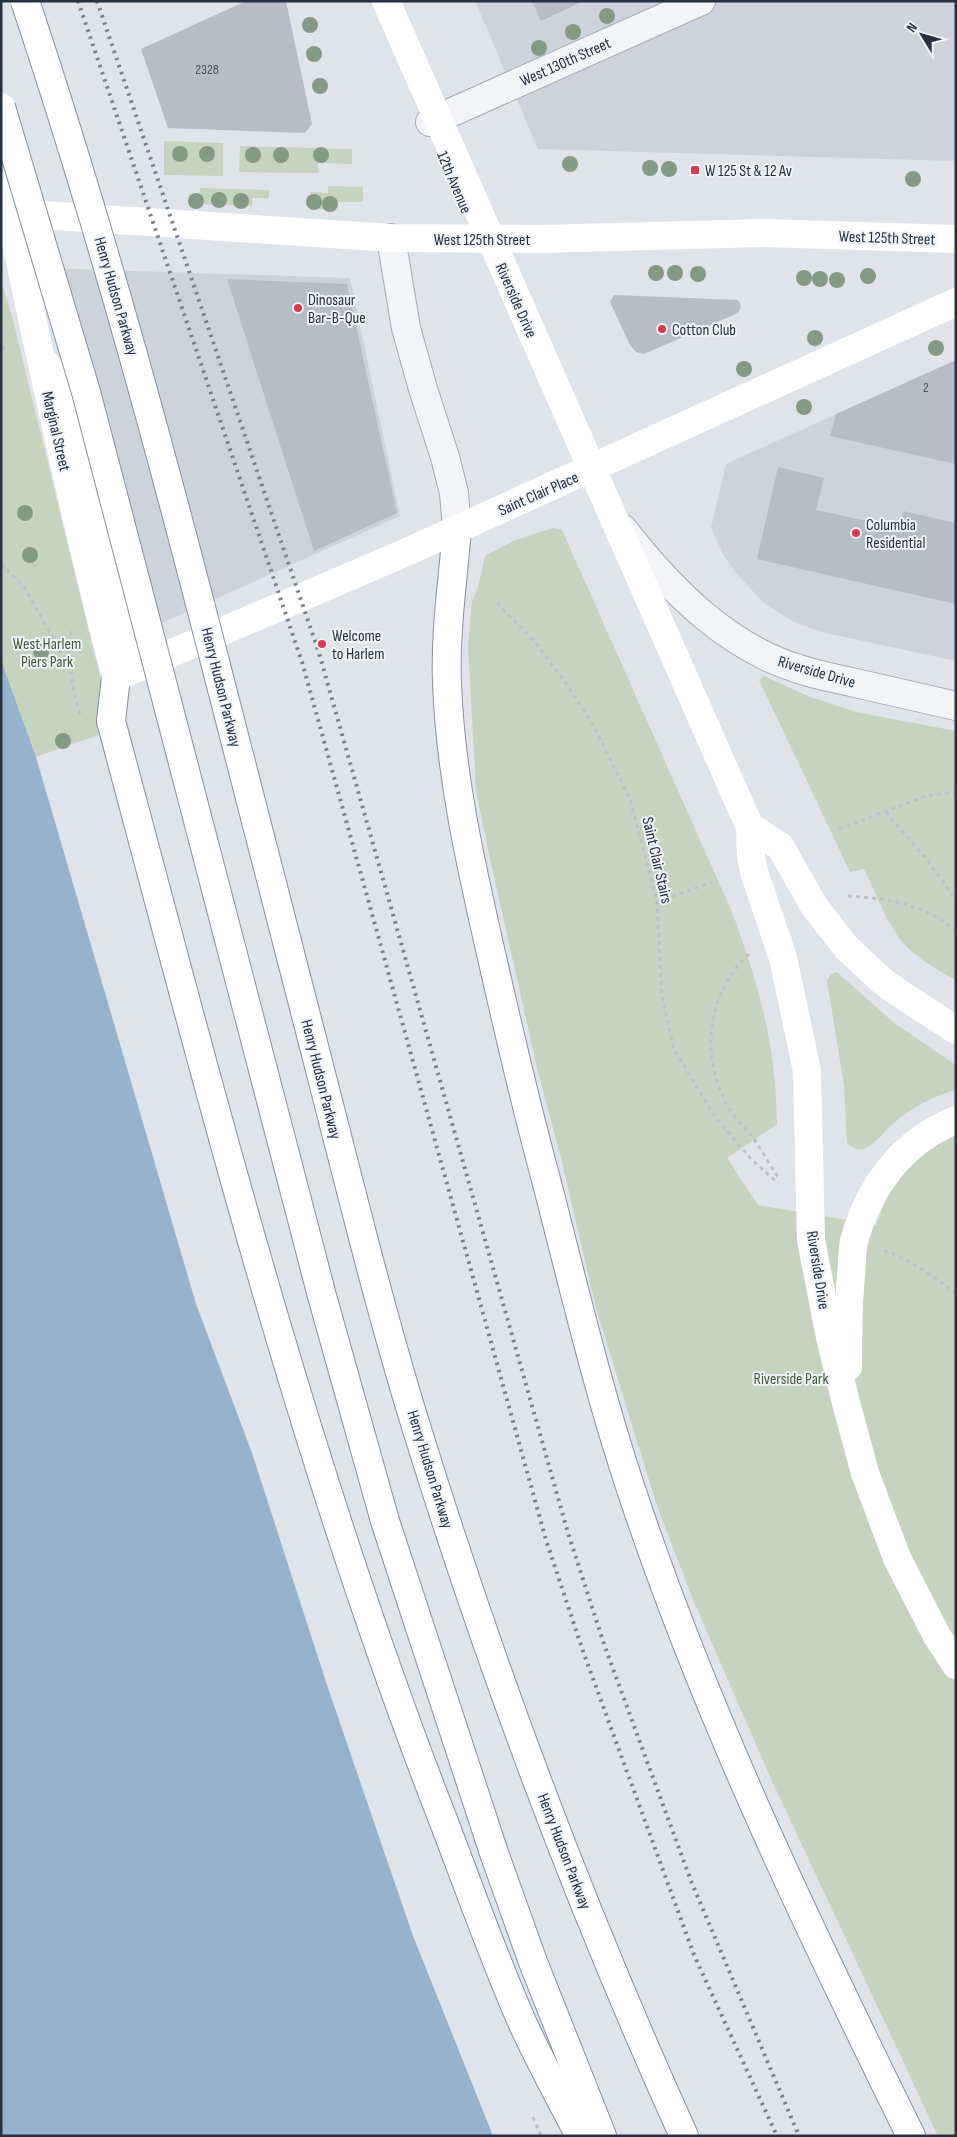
<svg xmlns="http://www.w3.org/2000/svg" width="957" height="2137" font-family="'Sofia Sans Condensed',sans-serif">
	<rect width="100%" height="100%" fill="#dfe3ea"/>
	<g fill="#cdd3dc">
		<polygon points="475,1 956,1 956,161 538,149"/>
		<polygon points="43,268 350,278 400,516 146,630"/>
		<polygon points="956,360 956,661 821,632 794,622 764,603 735,572 723,554 711,528 726,464"/>
	</g>
	<g fill="#c5d4bf">
		<polygon points="164,141 223,143 223,176 164,175"/>
		<polygon points="240,146 352,149 352,164 318,163 318,173 239,172"/>
		<polygon points="328,186 363,187 363,202 335,202 335,210 310,209 311,192 328,193"/>
		<polygon points="200,188 269,190 269,198 252,198 252,206 190,204 190,194 199,195"/>
		<polygon points="1,280 13,320 113,730 36,757 1,660"/>
		<path d="M553 528 562 530 732 912C759 984 776 1046 777 1124L727 1158 758 1205 876 1225 888 1194 897 1179 929 1146 956 1133V2136H938L772 1781 694 1602 657 1506 596 1308 561 1158 538 1072 488 850 476 790 468 647 472 600 478 588 485 556 513 541Z"/>
		<path d="M764 676 810 697 856 712 956 731V980C935 969 910 954 897 935 884 917 874 889 864 869L850 872 759 680Z"/>
		<path d="M837 972 894 1023 956 1065V1090C933 1096 911 1108 894 1123 885 1130 876 1144 864 1149 857 1151 853 1147 847 1143L844 1085 827 981 831 974Z"/>
	</g>
	<polygon fill="#96b2cd" points="1,660 36,757 196,1304 252,1453 327,1685 413,1936 493,2136 1,2136"/>
	<g fill="#b6bdc7">
		<polygon points="246,1 286,1 312,124 305,133 168,128 141,49"/>
		<polygon points="532,1 584,1 541,21"/>
		<polygon points="227,279 347,284 397,513 314,551"/>
		<polygon points="614,295 738,300 741,306 738,313 644,354 636,352 630,345 610,302"/>
		<polygon points="956,360 956,464 830,436 836,414"/>
		<polygon points="778,467 824,478 816,510 899,528 903,511 956,523 956,604 757,559"/>
	</g>
	<g fill="none" stroke-linecap="round" stroke-linejoin="round">
		<defs>
			<g id="minor">
				<polyline points="430,122 701,1"/>
				<polyline points="391,238 406,328 423,389 445,457 454,493 457,529"/>
				<path d="M623 529C669 588 726 647 799 669 816 675 834 678 851 682 886 690 921 698 956 706"/>
			</g>
			<g id="motorway">
				<path d="M457 529C453 580 445 631 447 682 450 772 470 861 490 949 507 1024 524 1098 544 1172 573 1283 599 1397 637 1507 710 1723 810 1931 911 2136"/>
				<path d="M116 677 111 721C208 1083 300 1449 435 1799 464 1873 490 1949 522 2022 540 2061 560 2098 580 2136"/>
				<path d="M222 689C257 825 292 961 327 1097 356 1210 384 1324 419 1436 493 1674 581 1909 684 2136"/>
				<polyline points="170,713 322,1296 385,1521 494,1853 533,1962 602,2136"/>
			</g>
		</defs>
		<use href="#minor" stroke="#a4aab4" stroke-width="30"/>
		<use href="#motorway" stroke="#8591a2" stroke-width="30"/>
		<g stroke="#bdc1c9" stroke-width="3" stroke-dasharray="4 4" stroke-linecap="butt">
			<polyline points="1,349 6,346"/>
			<polyline points="1,564 24,587 70,668"/>
			<polyline points="497,603 534,641 563,679 592,723 630,799 657,902 662,997 674,1049 716,1118 751,1159 778,1183"/>
			<path d="M71 631C70 662 70 684 80 714"/>
			<polyline points="886,812 928,861 956,900"/>
			<polyline points="839,829 926,796 956,792"/>
			<path d="M848 896C890 899 922 903 956 931"/>
			<polyline points="657,902 712,882"/>
			<path d="M749 954C707 993 700 1055 727 1105 733 1117 743 1126 751 1135 761 1148 769 1164 778 1177"/>
			<path d="M884 1251C902 1255 942 1281 956 1294"/>
			<polyline points="533,2117 541,2136"/>
		</g>
		<use href="#minor" stroke="#f2f4f8" stroke-width="28"/>
		<g stroke="#fff" stroke-width="28">
			<path d="M1 185C18 241 27 299 40 355 64 463 88 571 116 677L409 551 956 302"/>
			<polyline points="11,213 391,238 539,239 764,233 956,239"/>
			<polyline points="46,364 73,400 141,667"/>
			<polyline points="733,789 750,827 751,856 754,872 783,958 807,1071 811,1240 830,1337 845,1399 865,1473 897,1558 937,1636 956,1665"/>
			<polyline points="750,827 780,846 814,906 846,947 881,980 899,993 956,1030"/>
			<path d="M848 1367C848 1337 848 1306 851 1276 852 1264 852 1252 854 1241 869 1187 902 1141 956 1120"/>
		</g>
		<use href="#motorway" stroke="#fff" stroke-width="28"/>
		<g stroke="#778395" stroke-width="4" stroke-dasharray="2.5 5" stroke-linecap="butt">
			<polyline points="78,1 302,662 546,1540 584,1654 694,1955 777,2136"/>
			<polyline points="97,1 319,653 568,1533 605,1647 691,1881 799,2136"/>
		</g>
		<defs>
			<g id="motorway-bridge">
				<path d="M25 1C101 228 163 458 222 689"/>
				<polyline points="1,107 86,392 170,713"/>
			</g>
		</defs>
		<use href="#motorway-bridge" stroke="#8591a2" stroke-width="30" stroke-linecap="butt"/>
		<polyline stroke="#fff" stroke-width="28" points="386,1 733,789"/>
		<use href="#motorway-bridge" stroke="#fff" stroke-width="28"/>
	</g>
	<g fill="#859a85">
		<circle cx="607" cy="16" r="8"/>
		<circle cx="310" cy="25" r="8"/>
		<circle cx="573" cy="32" r="8"/>
		<circle cx="539" cy="48" r="8"/>
		<circle cx="314" cy="54" r="8"/>
		<circle cx="320" cy="86" r="8"/>
		<circle cx="180" cy="154" r="8"/>
		<circle cx="207" cy="154" r="8"/>
		<circle cx="253" cy="155" r="8"/>
		<circle cx="281" cy="155" r="8"/>
		<circle cx="321" cy="155" r="8"/>
		<circle cx="570" cy="164" r="8"/>
		<circle cx="650" cy="168" r="8"/>
		<circle cx="669" cy="169" r="8"/>
		<circle cx="913" cy="179" r="8"/>
		<circle cx="219" cy="200" r="8"/>
		<circle cx="196" cy="201" r="8"/>
		<circle cx="241" cy="201" r="8"/>
		<circle cx="314" cy="202" r="8"/>
		<circle cx="330" cy="204" r="8"/>
		<circle cx="656" cy="273" r="8"/>
		<circle cx="675" cy="273" r="8"/>
		<circle cx="698" cy="274" r="8"/>
		<circle cx="868" cy="276" r="8"/>
		<circle cx="804" cy="278" r="8"/>
		<circle cx="820" cy="279" r="8"/>
		<circle cx="837" cy="280" r="8"/>
		<circle cx="815" cy="338" r="8"/>
		<circle cx="936" cy="348" r="8"/>
		<circle cx="744" cy="369" r="8"/>
		<circle cx="804" cy="407" r="8"/>
		<circle cx="25" cy="513" r="8"/>
		<circle cx="30" cy="555" r="8"/>
		<circle cx="41" cy="652" r="8"/>
		<circle cx="63" cy="741" r="8"/>
	</g>
	<g fill="#db3854" stroke="#eff2f7" stroke-width="2">
		<rect x="690" y="165" width="10" height="10" rx="2.5"/>
		<circle cx="298" cy="308" r="5"/>
		<circle cx="662" cy="329" r="5"/>
		<circle cx="856" cy="533" r="5"/>
		<circle cx="322" cy="644" r="5"/>
	</g>
	<g text-anchor="middle" stroke-width="4" stroke-linejoin="round" paint-order="stroke">
		<g font-size="14" fill="#4a5463">
			<text x="207" y="74">2328</text>
			<text x="926" y="392">2</text>
		</g>
		<g font-size="16" fill="#263142" stroke="#eff2f7">
			<text transform="translate(565 61) rotate(-24)" y="6">West 130th Street</text>
			<text transform="translate(455 182) rotate(67)" y="6">12th Avenue</text>
			<text transform="translate(887 237) rotate(2)" y="6">West 125th Street</text>
			<text x="482" y="245">West 125th Street</text>
			<text transform="translate(117 296) rotate(74)" y="6">Henry Hudson Parkway</text>
			<text transform="translate(517 300) rotate(66)" y="6">Riverside Drive</text>
			<text transform="translate(57 431) rotate(77)" y="6">Marginal Street</text>
			<text transform="translate(538 493) rotate(-24)" y="6">Saint Clair Place</text>
			<text transform="translate(817 671) rotate(16)" y="6">Riverside Drive</text>
			<text transform="translate(222 687) rotate(76)" y="6">Henry Hudson Parkway</text>
			<text transform="translate(658 860) rotate(77)" y="6">Saint Clair Stairs</text>
			<text transform="translate(322 1079) rotate(76)" y="6">Henry Hudson Parkway</text>
			<text transform="translate(819 1270) rotate(81)" y="6">Riverside Drive</text>
			<text transform="translate(431 1469) rotate(73)" y="6">Henry Hudson Parkway</text>
			<text transform="translate(565 1851) rotate(69)" y="6">Henry Hudson Parkway</text>
		</g>
		<g font-size="16" fill="#263142" stroke="#eff2f7" text-anchor="start">
			<text x="705" y="176">W 125 St &amp; 12 Av</text>
			<text x="308" y="305">Dinosaur<tspan x="308" dy="18">Bar-B-Que</tspan></text>
			<text x="672" y="335">Cotton Club</text>
			<text x="866" y="530">Columbia<tspan x="866" dy="18">Residential</tspan></text>
			<text x="332" y="641">Welcome<tspan x="332" dy="18">to Harlem</tspan></text>
		</g>
		<g font-size="16" fill="#3c5f32" stroke="#eff2f7">
			<text x="47" y="649">West Harlem<tspan x="47" dy="18">Piers Park</tspan></text>
			<text x="791" y="1384">Riverside Park</text>
		</g>
	</g>
	<rect width="957" height="2137" fill="none" stroke="#263142" stroke-width="5"/>
	<g transform="translate(922 35) rotate(307)" stroke="#eff2f7" stroke-width="4" paint-order="stroke">
	<path d="M0-4L9 19L0 12L-9 19Z" fill="#263142"/>
	<text y="-8" font-size="14" font-weight="bold" text-anchor="middle" fill="#263142">N</text>
	</g>
</svg>
